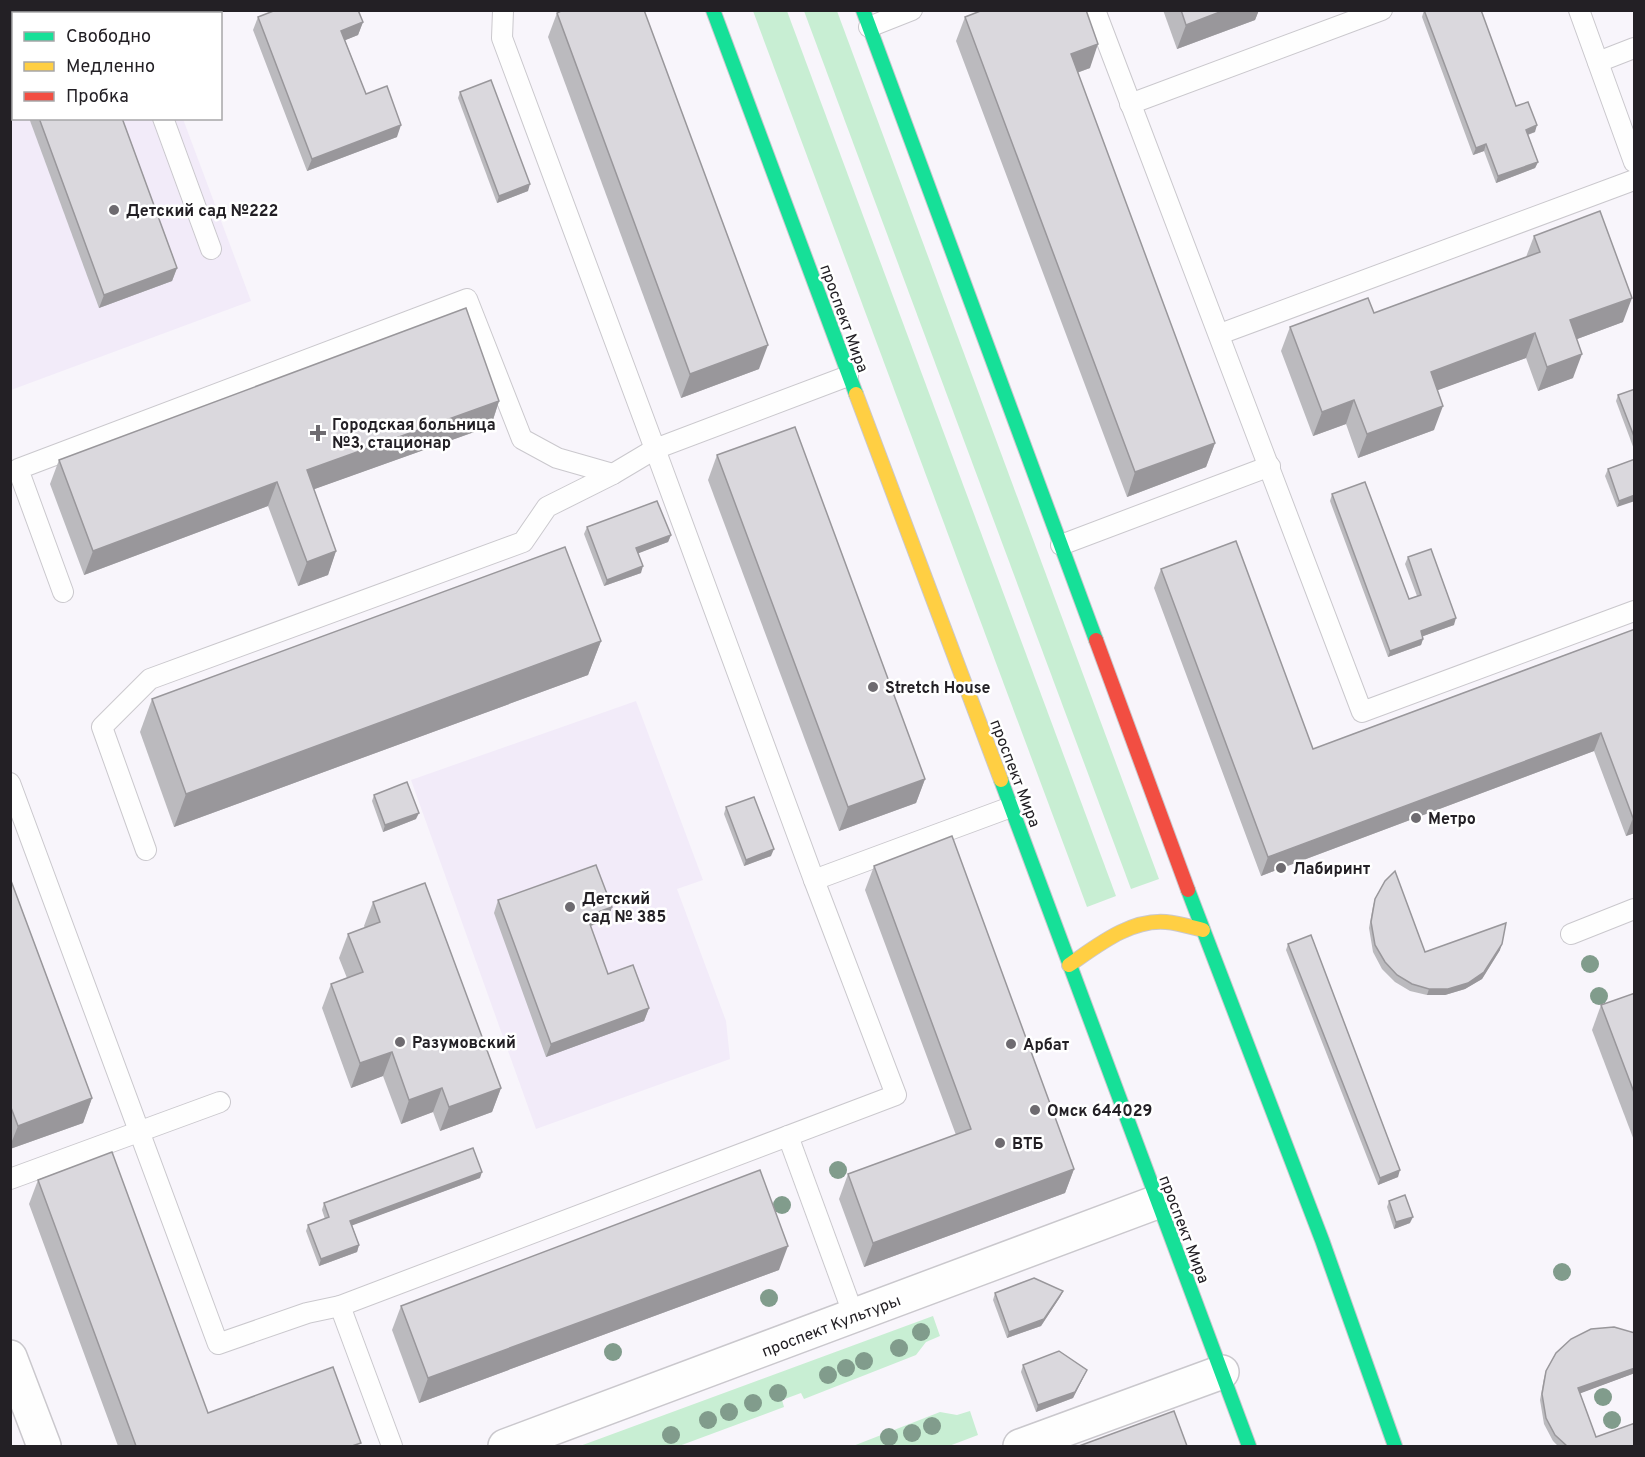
<svg xmlns="http://www.w3.org/2000/svg" width="1645" height="1457" font-family="Overpass,sans-serif">
	<rect width="100%" height="100%" fill="#f8f5fb"/>
	<g fill="#f2ebf9">
		<polygon points="11,11 143,11 144,13 14,14 14,118 183,119 251,301 11,390"/>
		<polygon points="636,701 703,880 677,889 726,1021 730,1059 536,1129 411,780"/>
	</g>
	<g fill="#c8eed3">
		<polygon points="753,11 787,11 1116,896 1087,907"/>
		<polygon points="804,11 837,11 1159,879 1131,889"/>
		<polygon points="933,1316 940,1336 926,1342 916,1355 804,1399 801,1393 782,1400 784,1407 679,1446 580,1446"/>
		<polygon points="970,1411 978,1435 949,1446 853,1446 940,1412 957,1415"/>
	</g>
	<g fill="none" stroke-linecap="round" stroke-linejoin="round">
		<defs>
			<g id="lane">
				<polyline points="124,10 125,14"/>
				<polyline points="193,10 194,14"/>
				<polyline points="1095,10 1362,712 1634,611"/>
				<polyline points="1579,10 1634,162"/>
				<polyline points="503,11 502,38 655,449 848,376"/>
				<polyline points="869,27 912,10"/>
				<polyline points="1598,62 1634,48"/>
				<polyline points="1130,104 1382,10"/>
				<polyline points="163,118 211,249"/>
				<polyline points="1220,334 1634,180"/>
				<polyline points="1061,545 1270,466"/>
				<polyline points="63,592 18,469 467,299 522,439 557,458 613,474"/>
				<polyline points="10,783 218,1344 307,1313 340,1306 896,1095 814,880 1011,807"/>
				<polyline points="146,850 102,727 150,679 523,542 547,507 613,474 655,449 814,880"/>
				<polyline points="1571,934 1634,909"/>
				<polyline points="788,1136 854,1316"/>
				<polyline points="10,1179 220,1102"/>
				<polyline points="340,1306 392,1446"/>
			</g>
			<g id="street">
				<polyline points="10,1357 44,1446"/>
				<polyline points="505,1446 1157,1202"/>
				<polyline points="1020,1446 1222,1372"/>
			</g>
			<g id="fast">
				<polyline points="713,10 856,394"/>
				<polyline points="863,10 1096,640"/>
				<polyline points="1001,780 1249,1446"/>
				<polyline points="1188,890 1322,1240 1395,1446"/>
			</g>
			<g id="slow">
				<polyline points="856,394 1001,780"/>
				<path d="M1069 965C1097 946 1130 919 1166 922 1179 923 1191 927 1203 930"/>
			</g>
			<polyline id="jam" points="1096,640 1188,890"/>
		</defs>
		<use href="#lane" stroke="#cac8cd" stroke-width="22"/>
		<use href="#street" stroke="#cac8cd" stroke-width="36"/>
		<use href="#fast" stroke="#cac8cd" stroke-width="16"/>
		<use href="#slow" stroke="#cac8cd" stroke-width="16"/>
		<use href="#jam" stroke="#cac8cd" stroke-width="16"/>
		<use href="#lane" stroke="#fefefe" stroke-width="20"/>
		<use href="#street" stroke="#fefefe" stroke-width="33"/>
		<use href="#fast" stroke="#16e098" stroke-width="14"/>
		<use href="#slow" stroke="#ffcf43" stroke-width="14"/>
		<use href="#jam" stroke="#f24e42" stroke-width="14"/>
	</g>
	<g fill="#819c8c">
		<circle cx="1590" cy="964" r="9"/>
		<circle cx="1599" cy="996" r="9"/>
		<circle cx="838" cy="1170" r="9"/>
		<circle cx="782" cy="1205" r="9"/>
		<circle cx="1562" cy="1272" r="9"/>
		<circle cx="769" cy="1298" r="9"/>
		<circle cx="921" cy="1332" r="9"/>
		<circle cx="899" cy="1348" r="9"/>
		<circle cx="613" cy="1352" r="9"/>
		<circle cx="864" cy="1361" r="9"/>
		<circle cx="846" cy="1368" r="9"/>
		<circle cx="828" cy="1375" r="9"/>
		<circle cx="778" cy="1393" r="9"/>
		<circle cx="1603" cy="1397" r="9"/>
		<circle cx="753" cy="1403" r="9"/>
		<circle cx="729" cy="1412" r="9"/>
		<circle cx="708" cy="1420" r="9"/>
		<circle cx="1612" cy="1420" r="9"/>
		<circle cx="932" cy="1426" r="9"/>
		<circle cx="912" cy="1433" r="9"/>
		<circle cx="671" cy="1435" r="9"/>
		<circle cx="889" cy="1437" r="9"/>
	</g>
	<g fill="#bbbabe">
		<polygon points="1163,10 1259,10 1255,20 1177,49"/>
		<polygon points="1424,10 1516,106 1535,132 1528,135 1538,162 1535,168 1496,183 1484,151 1473,155 1422,17"/>
		<polygon points="557,13 759,369 681,398 548,37"/>
		<polygon points="258,17 363,22 358,35 345,40 366,94 397,137 307,171 253,30"/>
		<polygon points="965,17 1090,68 1077,73 1215,443 1206,467 1127,497 956,41"/>
		<polygon points="460,92 528,191 497,203 458,98"/>
		<polygon points="29,118 122,118 177,268 172,281 99,308"/>
		<polygon points="1534,236 1623,322 1577,339 1573,378 1538,391 1526,358 1437,390 1434,430 1358,458 1346,424 1313,436 1281,351 1290,327 1374,313 1526,257"/>
		<polygon points="1635,389 1635,452 1616,401 1618,395"/>
		<polygon points="499,401 491,426 314,489 336,551 328,575 298,586 268,506 84,575 50,484 59,460"/>
		<polygon points="717,455 925,779 916,803 839,831 708,480"/>
		<polygon points="1635,459 1617,507 1605,476 1608,469"/>
		<polygon points="1332,494 1409,599 1417,596 1405,564 1408,557 1454,625 1423,636 1423,639 1421,645 1388,657 1330,501"/>
		<polygon points="587,527 671,535 668,542 638,553 641,573 604,586 584,534"/>
		<polygon points="1161,569 1313,749 1635,629 1635,833 1626,836 1594,751 1261,876 1154,588"/>
		<polygon points="601,641 588,675 174,827 140,732 152,699"/>
		<polygon points="374,795 416,819 383,832 372,801"/>
		<polygon points="726,807 771,856 744,866 724,814"/>
		<polygon points="874,866 1074,1169 1065,1193 864,1267 839,1199 848,1174 956,1135 865,890"/>
		<polygon points="10,878 92,1098 83,1123 10,1149"/>
		<polygon points="1375,899 1425,952 1500,950 1482,979 1465,989 1445,995 1427,995 1410,991 1395,982 1382,969 1373,952 1369,928 1373,906"/>
		<polygon points="498,900 612,907 607,920 590,926 608,974 649,1008 644,1021 546,1057 494,913"/>
		<polygon points="373,902 501,1088 492,1112 440,1131 433,1112 401,1124 383,1076 351,1088 322,1008 331,984 347,978 339,958 348,934 365,928 364,926"/>
		<polygon points="1288,944 1398,1177 1378,1185 1286,950"/>
		<polygon points="1635,993 1635,1143 1592,1030 1601,1005"/>
		<polygon points="480,1178 352,1225 359,1245 357,1252 319,1266 306,1231 308,1225 325,1219 322,1210 324,1203"/>
		<polygon points="38,1180 208,1413 359,1446 118,1446 29,1204"/>
		<polygon points="1389,1201 1410,1223 1394,1229 1387,1207"/>
		<polygon points="779,1270 419,1403 392,1330 401,1306"/>
		<polygon points="1063,1291 1060,1297 1041,1326 1007,1338 993,1300 995,1293"/>
		<polygon points="1635,1333 1635,1373 1580,1393 1596,1437 1635,1446 1558,1446 1553,1441 1544,1424 1540,1400 1544,1378 1546,1371"/>
		<polygon points="1023,1365 1087,1370 1073,1398 1036,1412 1021,1372"/>
	</g>
	<g fill="#99979b">
		<polygon points="1225,10 1259,10 1255,20 1177,49 1186,25"/>
		<polygon points="363,22 358,35 336,44 341,31"/>
		<polygon points="1098,44 1090,68 1062,78 1071,54"/>
		<polygon points="401,125 397,137 307,171 312,159"/>
		<polygon points="1537,125 1535,132 1523,136 1526,130"/>
		<polygon points="1486,144 1484,151 1473,155 1476,148"/>
		<polygon points="1538,162 1535,168 1496,183 1498,176"/>
		<polygon points="530,184 528,191 497,203 499,196"/>
		<polygon points="177,268 172,281 99,308 104,295"/>
		<polygon points="1632,298 1623,322 1561,345 1570,320"/>
		<polygon points="1535,333 1526,358 1422,396 1431,372"/>
		<polygon points="768,345 759,369 681,398 690,374"/>
		<polygon points="1582,354 1573,378 1538,391 1547,367"/>
		<polygon points="1354,400 1346,424 1313,436 1322,412"/>
		<polygon points="499,401 491,426 298,495 307,470"/>
		<polygon points="1443,406 1434,430 1358,458 1367,434"/>
		<polygon points="1215,443 1206,467 1127,497 1135,472"/>
		<polygon points="277,482 268,506 84,575 93,551"/>
		<polygon points="1635,495 1635,501 1617,507 1619,501"/>
		<polygon points="671,535 668,542 634,555 636,548"/>
		<polygon points="336,551 328,575 298,586 307,562"/>
		<polygon points="643,566 641,573 604,586 607,580"/>
		<polygon points="1456,618 1454,625 1418,638 1421,631"/>
		<polygon points="1423,639 1421,645 1388,657 1390,651"/>
		<polygon points="601,641 588,675 174,827 186,794"/>
		<polygon points="1601,733 1594,751 1261,876 1268,857"/>
		<polygon points="925,779 916,803 839,831 848,807"/>
		<polygon points="419,813 416,819 383,832 385,825"/>
		<polygon points="1635,817 1635,833 1626,836 1633,818"/>
		<polygon points="774,849 771,856 744,866 746,860"/>
		<polygon points="612,907 607,920 582,929 587,916"/>
		<polygon points="1502,944 1500,950 1482,979 1465,989 1445,995 1427,995 1429,989"/>
		<polygon points="649,1008 644,1021 546,1057 551,1044"/>
		<polygon points="392,1052 383,1076 351,1088 360,1063"/>
		<polygon points="442,1088 433,1112 401,1124 409,1100"/>
		<polygon points="501,1088 492,1112 440,1131 449,1107"/>
		<polygon points="92,1098 83,1123 10,1149 10,1146 18,1126"/>
		<polygon points="1074,1169 1065,1193 864,1267 873,1243"/>
		<polygon points="1400,1170 1398,1177 1378,1185 1380,1178"/>
		<polygon points="482,1172 480,1178 348,1227 350,1221"/>
		<polygon points="1413,1217 1410,1223 1394,1229 1396,1222"/>
		<polygon points="359,1245 357,1252 319,1266 321,1259"/>
		<polygon points="788,1246 779,1270 419,1403 428,1378"/>
		<polygon points="1063,1291 1060,1297 1041,1326 1007,1338 1009,1332"/>
		<polygon points="1635,1368 1635,1373 1576,1395 1578,1388"/>
		<polygon points="1087,1370 1073,1398 1036,1412 1038,1405"/>
	</g>
	<g fill="#dad8dd" stroke="#99979b" stroke-width="1.5">
		<polygon points="276,10 358,10 363,22 341,31 366,94 387,86 401,125 312,159 258,17"/>
		<polygon points="563,10 644,10 768,345 690,374 557,13"/>
		<polygon points="983,10 1086,10 1098,44 1071,54 1215,443 1135,472 965,17"/>
		<polygon points="1181,10 1225,10 1186,25"/>
		<polygon points="1424,10 1481,10 1516,106 1528,102 1537,125 1526,130 1538,162 1498,176 1486,144 1476,148"/>
		<polygon points="491,80 530,184 499,196 460,92"/>
		<polygon points="39,118 122,118 177,268 104,295"/>
		<polygon points="1600,211 1632,298 1570,320 1582,354 1547,367 1535,333 1431,372 1443,406 1367,434 1354,400 1322,412 1290,327 1368,298 1374,313 1540,252 1534,236"/>
		<polygon points="466,308 499,401 307,470 336,551 307,562 277,482 93,551 59,460"/>
		<polygon points="1635,389 1635,439 1618,395"/>
		<polygon points="795,427 925,779 848,807 717,455"/>
		<polygon points="1635,459 1635,495 1619,501 1608,469"/>
		<polygon points="1365,482 1409,599 1421,595 1408,557 1431,549 1456,618 1421,631 1423,639 1390,651 1332,494"/>
		<polygon points="657,501 671,535 636,548 643,566 607,580 587,527"/>
		<polygon points="1236,541 1313,749 1635,629 1635,817 1633,818 1601,733 1268,857 1161,569"/>
		<polygon points="565,547 601,641 186,794 152,699"/>
		<polygon points="407,782 419,813 385,825 374,795"/>
		<polygon points="754,797 774,849 746,860 726,807"/>
		<polygon points="952,836 1074,1169 873,1243 848,1174 971,1129 874,866"/>
		<polygon points="596,865 612,907 587,916 608,974 633,965 649,1008 551,1044 498,900"/>
		<polygon points="1395,871 1425,952 1506,923 1502,944 1484,972 1468,983 1448,989 1429,989 1412,984 1397,975 1385,962 1375,945 1371,922 1375,899 1385,881"/>
		<polygon points="10,878 92,1098 18,1126 10,1105"/>
		<polygon points="425,883 501,1088 449,1107 442,1088 409,1100 392,1052 360,1063 331,984 363,972 348,934 380,922 373,902"/>
		<polygon points="1311,935 1400,1170 1380,1178 1288,944"/>
		<polygon points="1635,993 1635,1095 1601,1005"/>
		<polygon points="473,1148 482,1172 350,1221 359,1245 321,1259 308,1225 329,1217 324,1203"/>
		<polygon points="112,1152 208,1413 333,1367 361,1443 352,1446 136,1446 38,1180"/>
		<polygon points="760,1170 788,1246 428,1378 401,1306"/>
		<polygon points="1405,1195 1413,1217 1396,1222 1389,1201"/>
		<polygon points="1034,1278 1063,1291 1044,1319 1009,1332 995,1293"/>
		<polygon points="1614,1327 1635,1333 1635,1368 1578,1388 1596,1437 1635,1423 1635,1446 1567,1446 1555,1435 1546,1418 1542,1394 1546,1371 1556,1353 1571,1339 1591,1329"/>
		<polygon points="1059,1351 1087,1370 1075,1392 1038,1405 1023,1365"/>
		<polygon points="1174,1411 1187,1446 1079,1446"/>
	</g>
	<g fill="#6e6b70" stroke="#fff" stroke-width="2">
		<circle cx="114" cy="210" r="6"/>
		<path d="M315 424h6v6h6v6h-6v6h-6v-6h-6v-6h6z"/>
		<circle cx="873" cy="687" r="6"/>
		<circle cx="1416" cy="818" r="6"/>
		<circle cx="1281" cy="868" r="6"/>
		<circle cx="570" cy="907" r="6"/>
		<circle cx="400" cy="1042" r="6"/>
		<circle cx="1011" cy="1044" r="6"/>
		<circle cx="1035" cy="1110" r="6"/>
		<circle cx="1000" cy="1143" r="6"/>
	</g>
	<g text-anchor="middle" stroke-width="5" stroke-linejoin="round" paint-order="stroke">
		<g font-size="16" font-weight="bold" fill="#232025" stroke="#fff" text-anchor="start">
			<text x="126" y="216">Детский сад №222</text>
			<text x="332" y="430">Городская больница<tspan x="332" dy="18">№3, стационар</tspan></text>
			<text x="885" y="693">Stretch House</text>
			<text x="1428" y="824">Метро</text>
			<text x="1293" y="874">Лабиринт</text>
			<text x="582" y="904">Детский<tspan x="582" dy="18">сад № 385</tspan></text>
			<text x="412" y="1048">Разумовский</text>
			<text x="1023" y="1050">Арбат</text>
			<text x="1047" y="1116">Омск 644029</text>
			<text x="1012" y="1149">ВТБ</text>
		</g>
		<g font-size="16" fill="#232025" stroke="#fff">
			<text transform="translate(845 318) rotate(70)" y="6">проспект Мира</text>
			<text transform="translate(1016 773) rotate(69)" y="6">проспект Мира</text>
			<text transform="translate(1185 1229) rotate(69)" y="6">проспект Мира</text>
			<text transform="translate(831 1325) rotate(-21)" y="6">проспект Культуры</text>
		</g>
	</g>
	<rect width="1645" height="1457" fill="none" stroke="#232025" stroke-width="24"/>
	<rect x="12" y="12" width="210" height="108" fill="#ffffff" stroke="#a7a6a8" stroke-width="1.5"/>
	<rect x="24" y="32" width="30" height="9" fill="#16e098" stroke="#a7a6a8" stroke-width="1.5"/>
	<text x="66" y="42" font-size="18" fill="#232025">Свободно</text>
	<rect x="24" y="62" width="30" height="9" fill="#ffcf43" stroke="#a7a6a8" stroke-width="1.5"/>
	<text x="66" y="72" font-size="18" fill="#232025">Медленно</text>
	<rect x="24" y="92" width="30" height="9" fill="#f24e42" stroke="#a7a6a8" stroke-width="1.5"/>
	<text x="66" y="102" font-size="18" fill="#232025">Пробка</text>
</svg>
